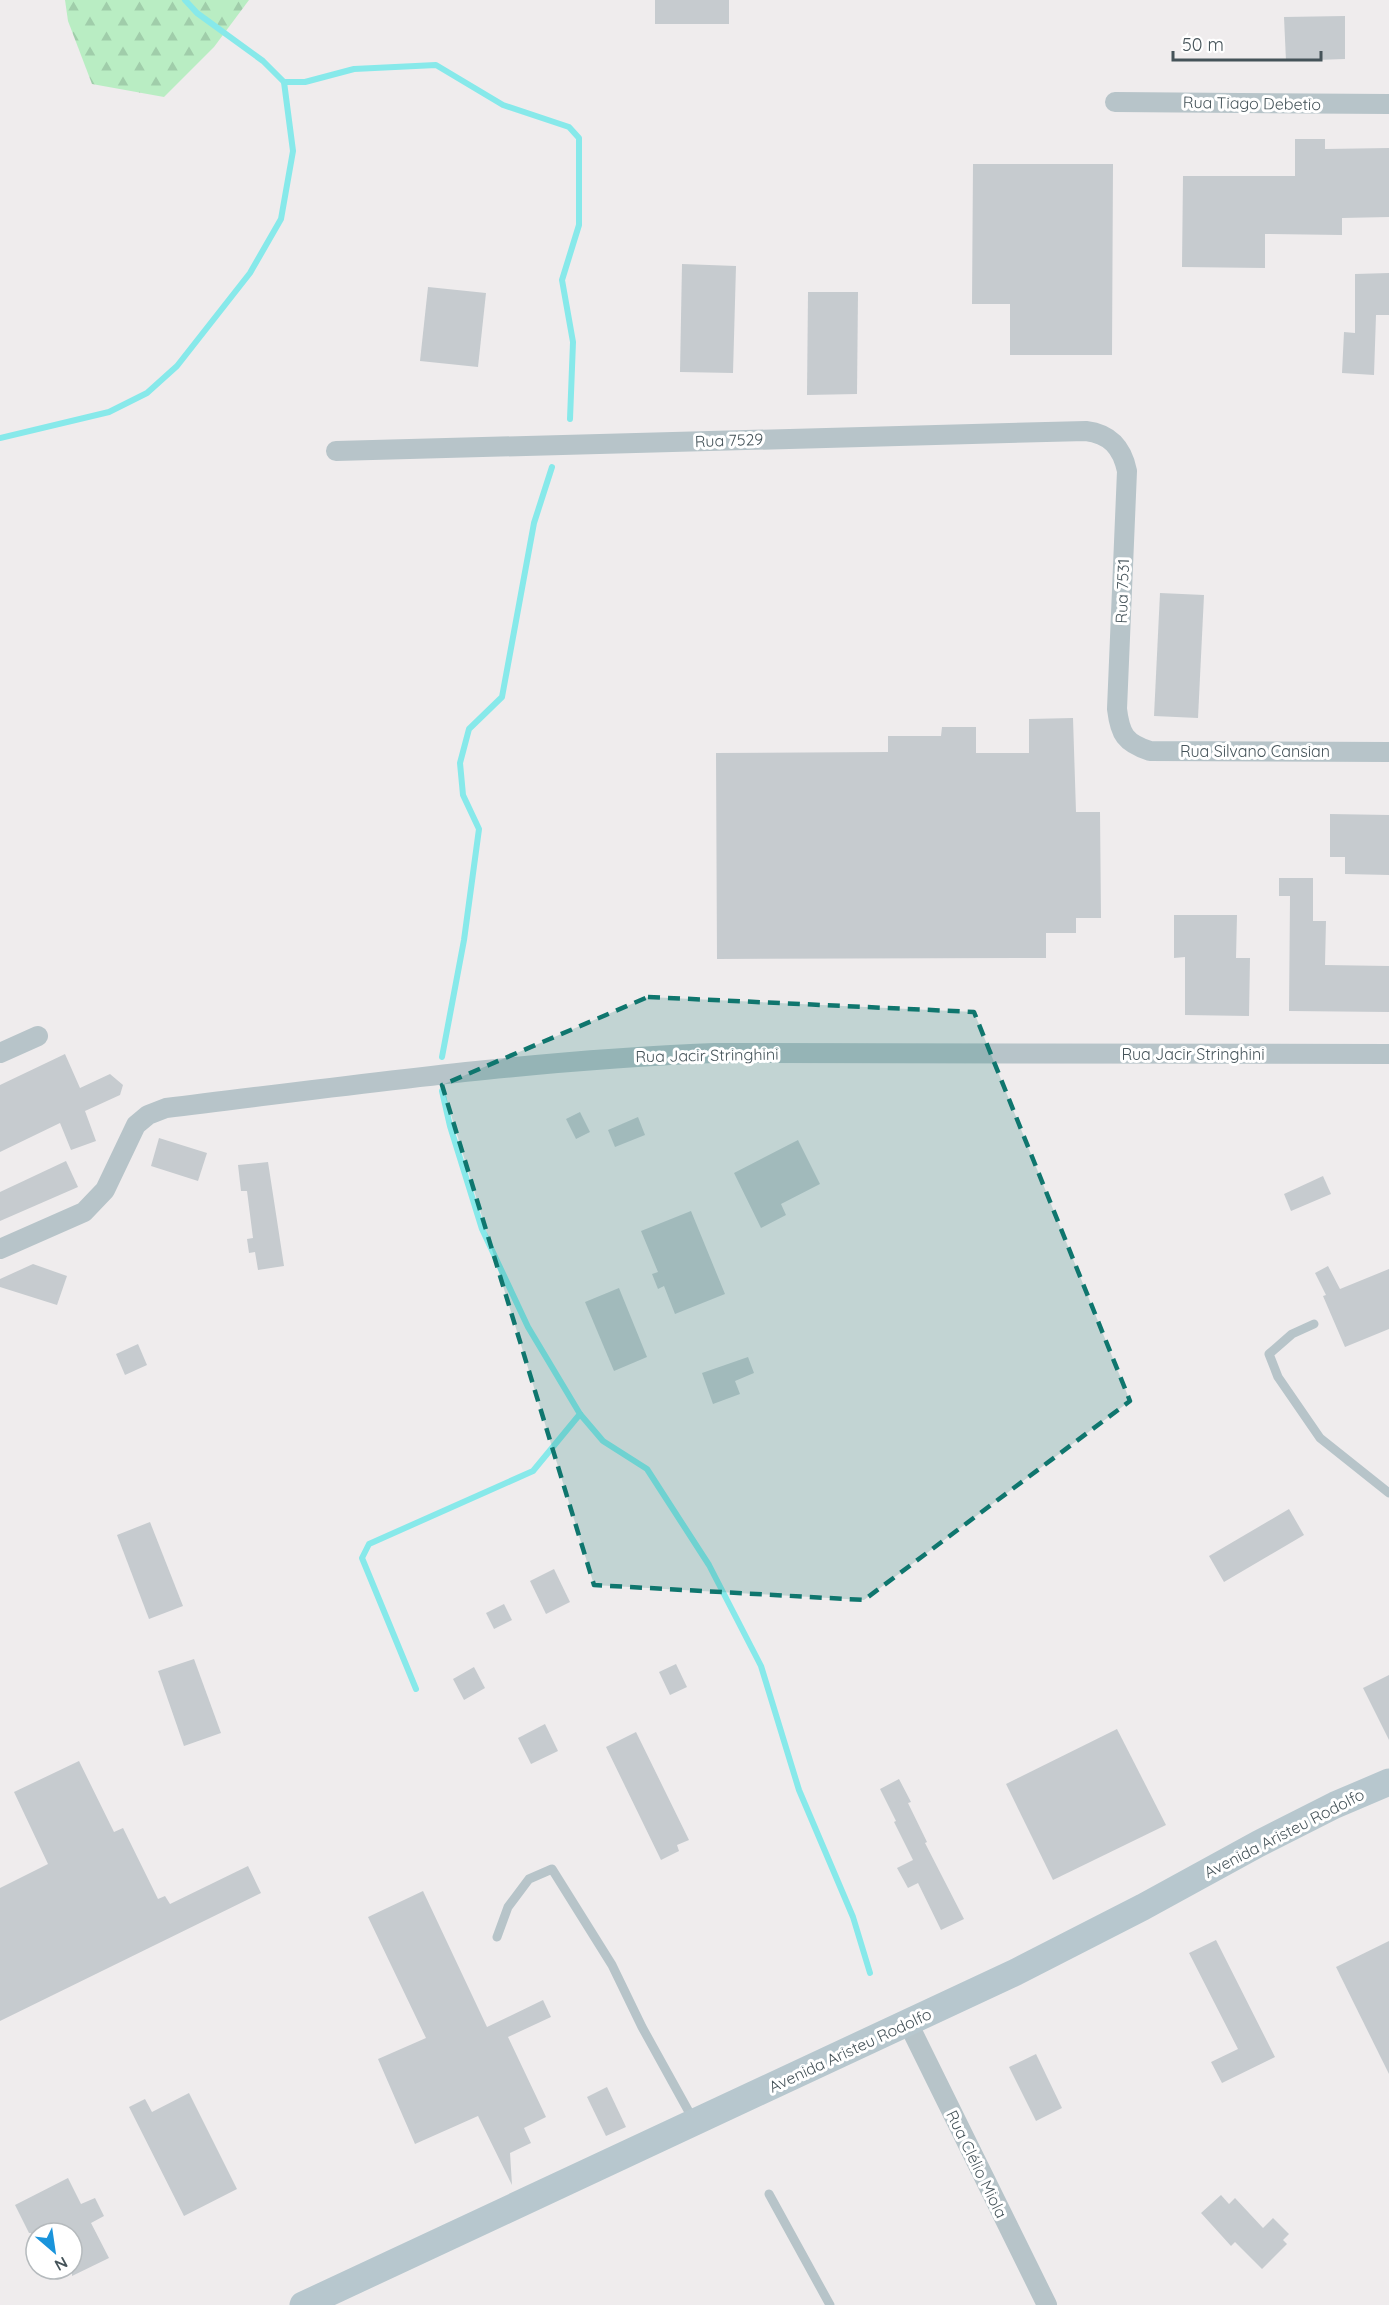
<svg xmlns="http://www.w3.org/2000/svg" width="1389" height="2305" font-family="Quicksand,sans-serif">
	<defs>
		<pattern id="forest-firs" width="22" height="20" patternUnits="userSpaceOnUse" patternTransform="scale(1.5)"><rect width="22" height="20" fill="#b9edc3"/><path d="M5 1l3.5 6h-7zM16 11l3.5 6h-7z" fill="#a0cdaa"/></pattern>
	</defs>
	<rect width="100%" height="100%" fill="#efeced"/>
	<polygon fill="url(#forest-firs)" points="65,0 249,0 214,47 164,97 92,84 68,21"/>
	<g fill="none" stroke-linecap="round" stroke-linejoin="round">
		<g stroke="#87e9ea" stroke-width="6">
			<polyline points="284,82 305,82 354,69 436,65 503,105 569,127 579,138 579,225 562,280 573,342 570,419"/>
			<polyline points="0,438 109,412 147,393 177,366 250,273 281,219 293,151 284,82 263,61 197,13 185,0"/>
			<polyline points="442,1057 464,940 479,829 463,795 460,763 469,729 502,697 534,523 552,467"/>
			<polyline points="442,1091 450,1126 482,1229 528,1327 580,1414 603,1441 647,1469 709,1565 761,1666 799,1790 853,1917 870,1973"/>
			<polyline points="416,1689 362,1558 369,1544 533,1471 580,1414"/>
		</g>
	</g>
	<g fill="#c6cbcf">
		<rect x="655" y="0" width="74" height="24"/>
		<polygon points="1345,16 1345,59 1286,61 1284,17"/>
		<polygon points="1295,139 1325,139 1325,149 1389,148 1389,217 1342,218 1342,235 1265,234 1265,268 1182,267 1183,176 1295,176"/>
		<polygon points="973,164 1113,164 1112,355 1010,355 1010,304 972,304"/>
		<polygon points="682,264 736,266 733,373 680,372"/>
		<polygon points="1389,273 1389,315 1376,315 1374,375 1342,373 1344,332 1355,333 1355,274"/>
		<polygon points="428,287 486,293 478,367 420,361"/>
		<polygon points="808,292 858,292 857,394 807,395"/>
		<polygon points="1160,593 1204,595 1198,718 1154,716"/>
		<polygon points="1073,718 1076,812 1100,812 1101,918 1076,918 1076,933 1046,933 1046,958 717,959 716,753 888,752 888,736 941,736 942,727 976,727 976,753 1029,753 1029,719"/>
		<polygon points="1330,814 1389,815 1389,875 1345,874 1345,857 1330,857"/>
		<polygon points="1279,878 1313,878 1313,921 1326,921 1325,965 1389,966 1389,1012 1289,1011 1290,896 1279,896"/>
		<polygon points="1174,915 1237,915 1236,958 1250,958 1249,1016 1185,1015 1185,957 1174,958"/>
		<polygon points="65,1054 80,1088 110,1074 123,1085 120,1095 85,1111 96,1141 71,1150 60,1123 0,1152 0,1085"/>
		<polygon points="580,1112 590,1132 576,1139 566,1119"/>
		<polygon points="638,1117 645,1135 615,1147 608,1130"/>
		<polygon points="159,1138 207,1153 198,1181 151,1166"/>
		<polygon points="798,1140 820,1184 781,1204 786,1215 761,1228 734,1173"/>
		<polygon points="66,1161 78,1187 0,1221 0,1192"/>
		<polygon points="268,1162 284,1266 258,1270 255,1252 249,1253 247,1239 253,1238 247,1191 241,1191 238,1165"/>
		<polygon points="1323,1176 1331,1194 1291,1211 1284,1194"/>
		<polygon points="691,1211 725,1294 675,1314 664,1286 658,1289 652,1274 658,1272 641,1231"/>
		<polygon points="33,1264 67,1276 57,1305 0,1287 0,1279"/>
		<polygon points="1328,1266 1340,1289 1389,1269 1389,1329 1345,1347 1323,1296 1326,1295 1315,1273"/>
		<polygon points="619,1288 647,1357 614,1371 585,1302"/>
		<polygon points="138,1344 147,1365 125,1375 116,1354"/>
		<polygon points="748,1357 754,1373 735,1381 740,1394 713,1404 702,1373"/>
		<polygon points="1289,1509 1304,1535 1224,1582 1209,1556"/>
		<polygon points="150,1522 183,1606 149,1619 117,1535"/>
		<polygon points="554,1569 570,1602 546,1614 530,1581"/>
		<polygon points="504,1604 512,1620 494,1629 486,1613"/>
		<polygon points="194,1659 221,1733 184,1746 158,1671"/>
		<polygon points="676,1664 687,1687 670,1695 659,1672"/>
		<polygon points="474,1667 485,1688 464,1700 453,1679"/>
		<polygon points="1389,1675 1389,1740 1363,1688"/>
		<polygon points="545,1724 558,1751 531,1764 518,1738"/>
		<polygon points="1117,1729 1166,1825 1053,1880 1006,1784"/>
		<polygon points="636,1732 689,1840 677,1845 679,1851 661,1860 606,1747"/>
		<polygon points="79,1761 114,1832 123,1828 158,1899 165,1896 170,1904 248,1866 261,1893 0,2021 0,1888 48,1864 14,1792"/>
		<polygon points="899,1779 911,1802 908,1803 927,1842 925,1843 964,1919 941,1930 918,1883 908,1888 897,1868 913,1860 894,1822 896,1821 880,1789"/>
		<polygon points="423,1891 487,2027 543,2000 551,2017 508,2037 546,2117 524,2128 531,2143 510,2153 512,2185 478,2116 415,2144 378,2059 426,2038 368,1917"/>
		<polygon points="1216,1940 1275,2057 1222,2083 1211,2062 1238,2049 1189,1953"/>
		<polygon points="1389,1941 1389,2074 1336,1967"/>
		<polygon points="1036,2054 1062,2108 1036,2121 1009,2067"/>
		<polygon points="607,2087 626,2127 606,2136 587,2097"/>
		<polygon points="189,2093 237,2189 184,2216 129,2107 145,2099 152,2112"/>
		<polygon points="68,2178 81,2204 95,2198 104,2216 91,2223 109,2258 72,2276 72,2233 29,2233 15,2205"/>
		<polygon points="1221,2195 1229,2204 1235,2198 1263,2228 1273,2218 1289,2234 1283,2240 1287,2244 1262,2269 1235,2242 1231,2246 1201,2213"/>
	</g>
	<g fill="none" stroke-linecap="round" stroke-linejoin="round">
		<g stroke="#b7c4c9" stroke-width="9">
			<polyline points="1314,1324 1292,1334 1269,1354 1278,1377 1320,1438 1389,1493"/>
			<polyline points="497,1937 508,1907 529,1879 552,1869 612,1965 642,2027 694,2121"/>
			<polyline points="769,2194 830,2305"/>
		</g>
		<g stroke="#b7c4c9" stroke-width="20">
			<polyline points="1115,102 1389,104"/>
			<path d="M336 451 1086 431C1110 434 1122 447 1127 471L1117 709C1120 734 1125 743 1150 751L1389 752"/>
			<polyline points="0,1053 38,1036"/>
			<path d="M0 1249 84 1212 105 1190 136 1125 148 1115 166 1108C348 1086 530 1060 714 1053L1389 1054"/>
			<polyline points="908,2023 1047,2305"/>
		</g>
		<polyline stroke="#b7c7ce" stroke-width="27" points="303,2305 1016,1972 1143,1907 1258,1844 1335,1805 1389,1782"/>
	</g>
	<path fill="#0f766e" fill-opacity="0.2" stroke="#0f766e" stroke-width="4.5" stroke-dasharray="12 8" stroke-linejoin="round" d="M648 997 974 1012 1130 1401 864 1600 594 1585 442 1085Z"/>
	<g text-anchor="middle" stroke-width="6" stroke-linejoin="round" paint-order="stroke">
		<g font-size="16" fill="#455359" stroke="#fff">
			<text transform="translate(1252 103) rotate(1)" y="6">Rua Tiago Debetio</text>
			<text transform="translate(729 440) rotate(-2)" y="6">Rua 7529</text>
			<text transform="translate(1122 591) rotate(-88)" y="6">Rua 7531</text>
			<text x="1255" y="757">Rua Silvano Cansian</text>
			<text x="1193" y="1060">Rua Jacir Stringhini</text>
			<text transform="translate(707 1055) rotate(-1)" y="6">Rua Jacir Stringhini</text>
			<text transform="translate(1284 1833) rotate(-27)" y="6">Avenida Aristeu Rodolfo</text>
			<text transform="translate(850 2050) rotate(-25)" y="6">Avenida Aristeu Rodolfo</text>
			<text transform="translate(977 2164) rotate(64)" y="6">Rua Clélio Miola</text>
		</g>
	</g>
	<g transform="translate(54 2251) rotate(151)"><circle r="28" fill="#ffffff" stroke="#b5babd" stroke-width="1.5"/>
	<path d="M0-4.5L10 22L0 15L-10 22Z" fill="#1a94db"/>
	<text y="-9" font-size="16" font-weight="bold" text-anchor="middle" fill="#455359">N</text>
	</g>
	<path d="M1173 51v9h148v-9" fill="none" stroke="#455359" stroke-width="3"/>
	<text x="1182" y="51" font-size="18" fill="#455359" stroke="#ffffff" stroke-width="4.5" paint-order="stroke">50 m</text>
</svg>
